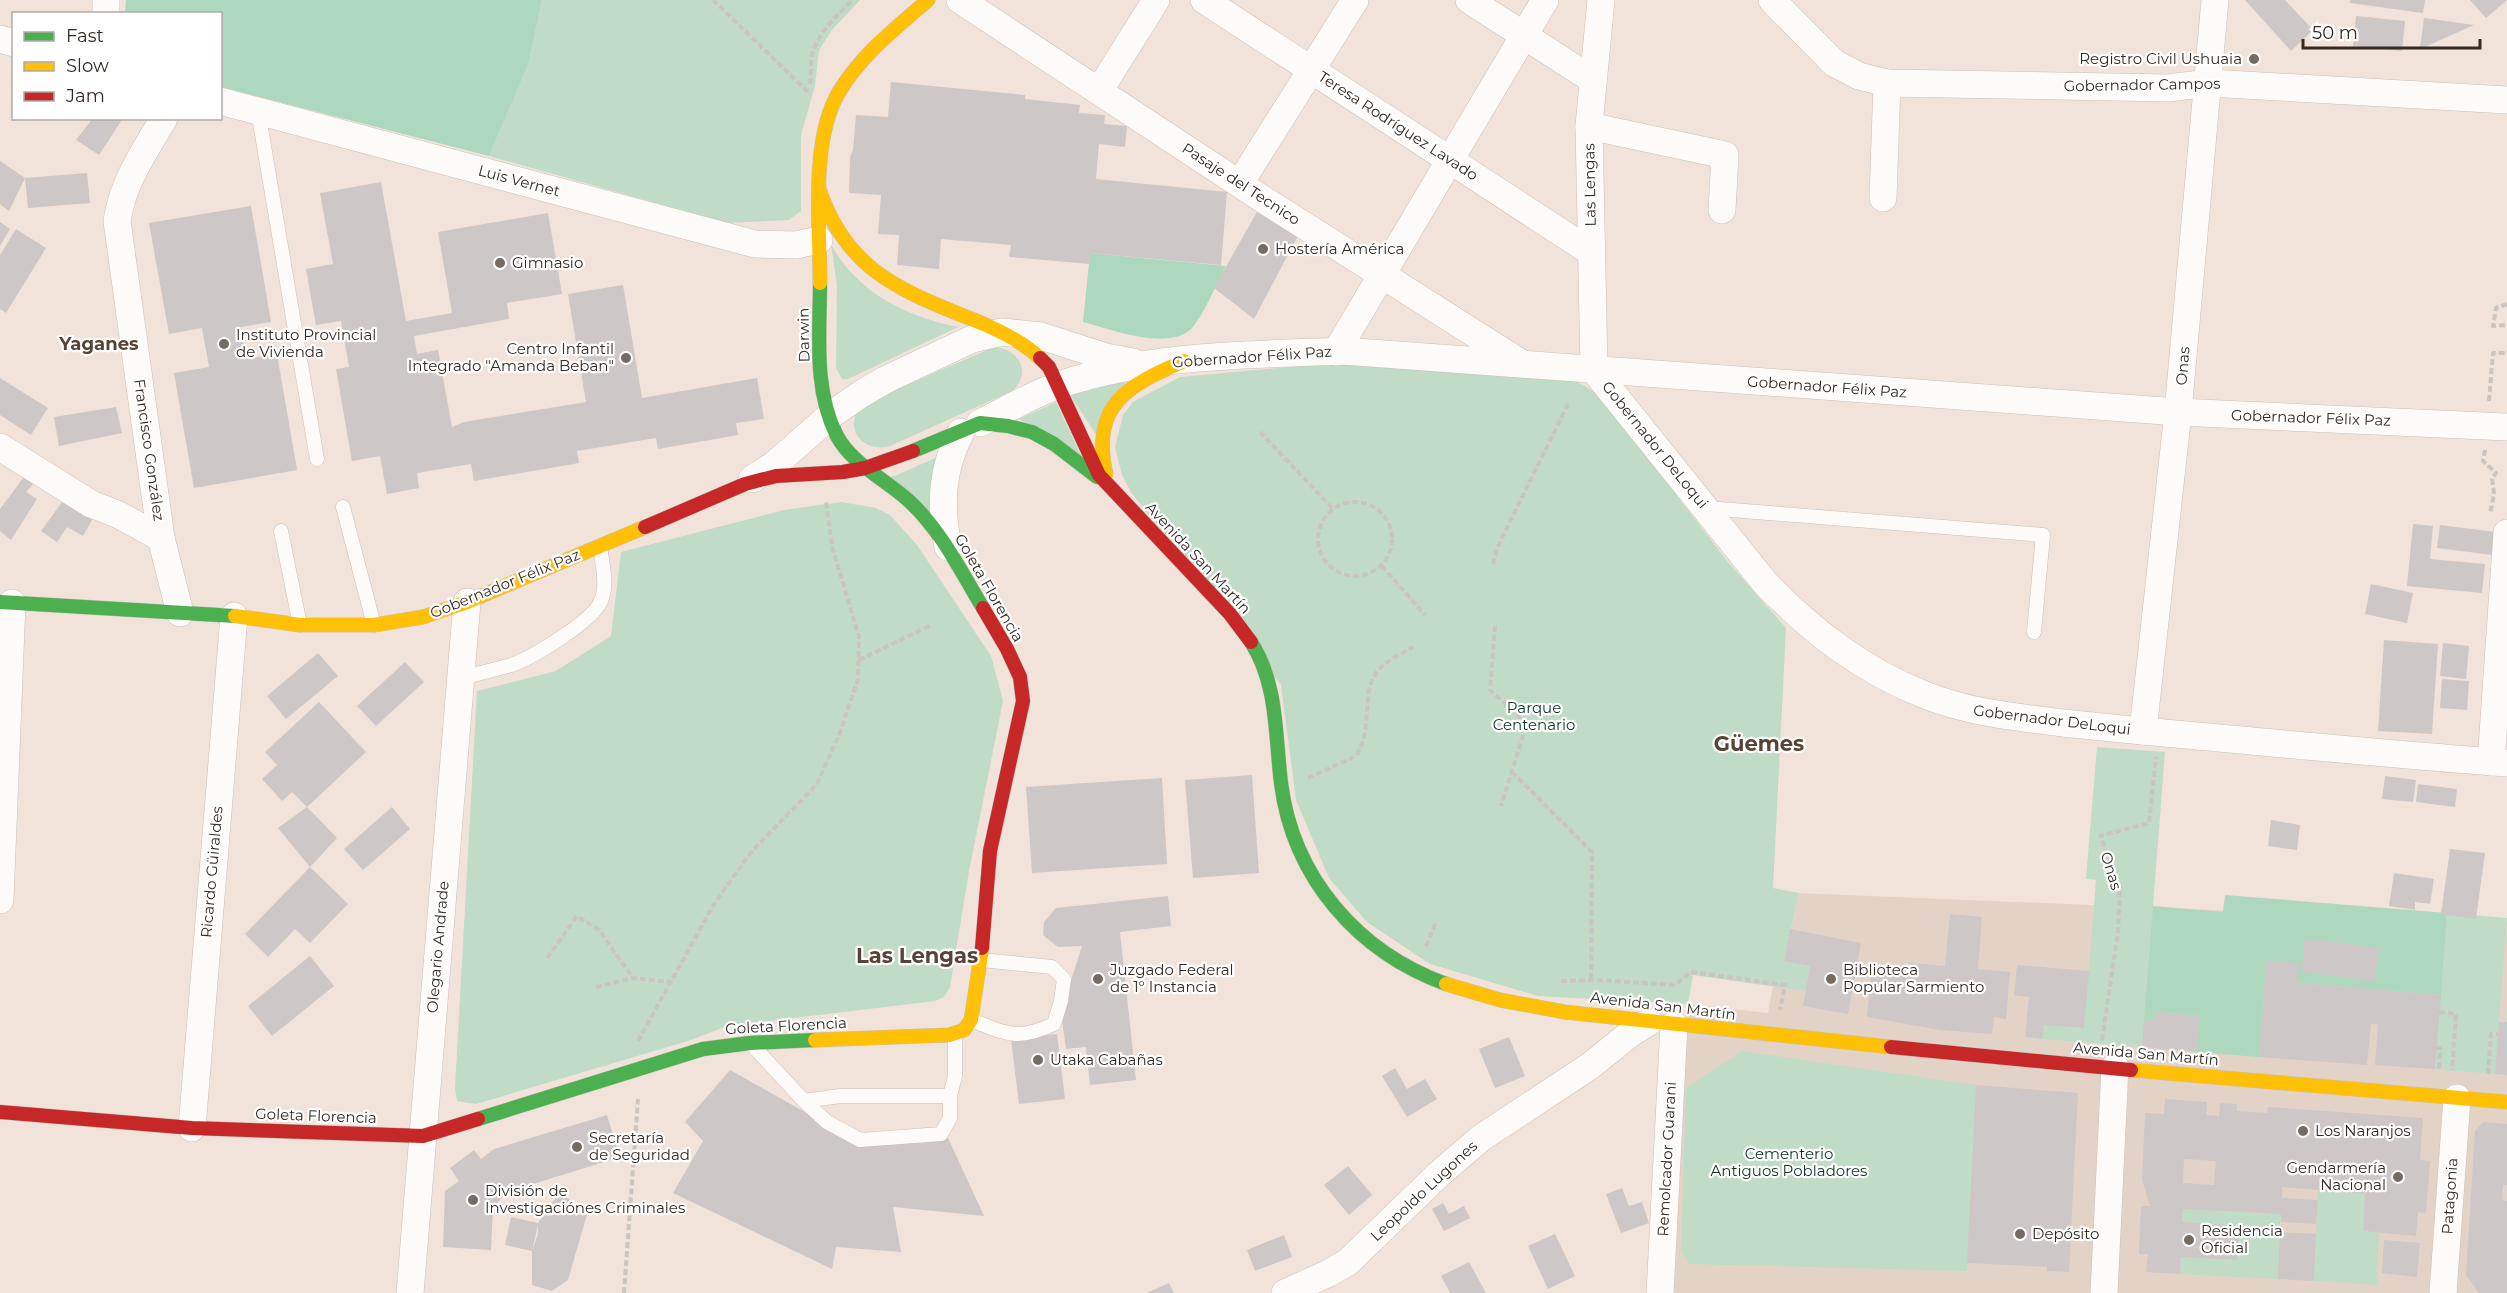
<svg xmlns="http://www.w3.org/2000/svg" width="2507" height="1293" font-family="Montserrat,sans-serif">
	<rect width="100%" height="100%" fill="#f1e3da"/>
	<polygon fill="#e3d3c7" points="1799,893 2507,922 2507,1293 1662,1293 1675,1275 1688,1004 1768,1013 1773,986 1805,991 1784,961"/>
	<g fill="#c0dbc6">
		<polygon points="542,0 860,0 832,30 819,50 815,85 801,135 801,211 789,220 727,223 489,156 528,65"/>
		<path d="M831 244C856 292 907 317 958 327L848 379H842L836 368 837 285Z"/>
		<path d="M994 347C1018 348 1033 373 1012 391L890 446C862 454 841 426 863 404Z"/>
		<polygon points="1321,364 1350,364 1576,381 1598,394 1728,562 1786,628 1773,888 1799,893 1784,960 1810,966 1805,991 1693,975 1688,1004 1538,996 1430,964 1367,922 1329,878 1296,800 1281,685 1131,492 1122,475 1115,447 1123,415 1133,402 1180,377"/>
		<polygon points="1126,381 1097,436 1071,396 1087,389"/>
		<polygon points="1056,402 1082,458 1019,419"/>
		<polygon points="940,456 939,523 890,478"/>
		<polygon points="841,502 876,508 890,515 917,545 991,656 1003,701 969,871 950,987 944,997 935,1001 727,1026 691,1040 476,1104 457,1101 455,1088 477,691 556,671 611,636 621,552 784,510"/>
		<polygon points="2097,747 2165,752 2142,1047 2042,1039 2044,1025 2084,1028 2096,880 2086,879"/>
		<polygon points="2447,913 2507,918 2495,1074 2435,1069"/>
		<polygon points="1742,1051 1976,1085 1967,1271 1690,1264 1681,1252 1686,1088"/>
		<polygon points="2318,1191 2365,1194 2363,1231 2379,1233 2377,1285 2314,1281"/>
		<polygon points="2183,1209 2281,1214 2278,1279 2180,1274 2181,1257 2237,1260 2239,1226 2182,1222"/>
	</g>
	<g fill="#add8bd">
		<polygon points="126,0 542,0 528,65 489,156 221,87 220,14 125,13"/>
		<path d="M1090 253 1226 266C1216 284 1205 313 1192 328 1170 352 1110 329 1083 322Z"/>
		<polygon points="2225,895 2447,913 2441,995 2298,983 2267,961 2259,1057 2196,1052 2199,1016 2157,1012 2156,1020 2144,1019 2153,906 2223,912"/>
	</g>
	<g fill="#cdc7c8" fill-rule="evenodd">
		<polygon points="2245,0 2285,0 2313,30 2291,51"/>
		<polygon points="2350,0 2425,0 2423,13 2350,3"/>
		<polygon points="2470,0 2507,0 2486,18"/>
		<polygon points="2356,16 2405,21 2402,51 2353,46"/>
		<polygon points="2424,18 2474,25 2420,49"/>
		<polygon points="891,82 1025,95 1025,99 1080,105 1079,113 1105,115 1104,124 1127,126 1125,147 1099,144 1096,179 1227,192 1221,265 1090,253 1089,264 1009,257 1011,245 941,239 939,269 897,265 899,235 878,234 881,195 849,193 850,157 853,150 856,115 888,117"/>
		<polygon points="93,118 123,118 99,155 76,140"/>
		<polygon points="0,161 25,178 9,211 0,204"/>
		<polygon points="87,173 90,203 28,208 25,178"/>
		<polygon points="381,182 406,321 452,313 438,232 548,213 562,294 507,303 509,319 414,336 417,354 438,350 452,427 464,422 586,402 568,294 623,285 642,398 757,378 764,419 736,423 738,435 658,449 656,438 577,451 579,463 474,481 471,464 417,473 419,488 387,494 380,456 352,461 336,369 349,367 341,321 316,325 306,269 333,264 320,193"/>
		<polygon points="251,206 271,322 241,327 246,359 277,354 297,470 194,488 174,373 209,367 202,328 169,334 149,223"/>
		<polygon points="1258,210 1300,232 1254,319 1214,288"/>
		<polygon points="0,222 10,229 0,246"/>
		<polygon points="16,229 46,248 6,313 0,309 0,255"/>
		<polygon points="0,378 48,408 31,435 0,415"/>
		<polygon points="116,407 122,433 59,446 54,417"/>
		<polygon points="27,473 37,480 26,492 37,499 11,540 0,531 0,509"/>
		<polygon points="65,498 92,520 83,536 67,527 57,542 41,531"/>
		<polygon points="2413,524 2433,526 2430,559 2485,564 2482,593 2407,586"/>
		<polygon points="2440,525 2495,532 2493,555 2437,548"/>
		<polygon points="2371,584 2413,593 2407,623 2365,614"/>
		<polygon points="2384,640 2438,644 2432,734 2378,731"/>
		<polygon points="2443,643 2469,646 2466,679 2440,676"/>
		<polygon points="318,653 338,676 286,719 267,696"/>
		<polygon points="405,662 424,682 376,726 357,706"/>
		<polygon points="2442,679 2469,681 2467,710 2440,708"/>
		<polygon points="319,702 366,752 307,807 337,838 310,867 278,828 307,807 292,792 282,801 262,779 277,765 265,752"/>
		<polygon points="1252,775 1259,873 1193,878 1185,780"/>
		<polygon points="2385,776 2416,780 2413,802 2382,799"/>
		<polygon points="1162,778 1167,864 1032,873 1026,787"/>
		<polygon points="2418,784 2457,789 2455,807 2416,802"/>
		<polygon points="392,807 410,829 363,870 344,849"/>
		<polygon points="2271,820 2300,825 2297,850 2268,846"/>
		<polygon points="2450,849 2485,853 2476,919 2441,914"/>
		<polygon points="310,867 348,904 310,943 295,929 268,957 245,934"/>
		<polygon points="2394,873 2434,879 2430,904 2415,902 2415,910 2389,906"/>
		<polygon points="1168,896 1171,926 1120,932 1136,1080 1090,1085 1086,1047 1066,1049 1061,1012 1082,946 1058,947 1043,935 1044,922 1056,908"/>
		<polygon points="1950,914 1982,917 1978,969 2010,972 2006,1019 1994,1017 1992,1034 1940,1030 1867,1017 1872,967 1910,971 1911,963 1945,966"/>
		<polygon points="1790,929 1861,943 1848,1014 1803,1006 1810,966 1784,961"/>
		<polygon points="2305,938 2379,948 2375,981 2301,972"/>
		<polygon points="310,956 334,986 272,1036 248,1006"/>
		<polygon points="2267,960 2299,963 2298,983 2441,995 2435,1069 2375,1065 2378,1024 2371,1024 2367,1065 2259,1057"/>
		<polygon points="2017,965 2089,971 2084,1028 2044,1025 2042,1039 2025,1037 2029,997 2014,995"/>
		<polygon points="2157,1012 2199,1016 2196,1052 2142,1047 2144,1019 2156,1020"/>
		<polygon points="2499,1022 2507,1022 2507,1075 2495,1074"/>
		<polygon points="1057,1034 1065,1099 1019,1104 1011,1039"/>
		<polygon points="1509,1037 1525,1076 1495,1088 1479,1049"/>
		<polygon points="1395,1068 1407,1089 1425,1079 1437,1099 1407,1117 1382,1076"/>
		<polygon points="730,1070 862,1144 948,1138 984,1216 893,1207 901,1252 836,1247 832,1269 673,1193 703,1141 685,1122"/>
		<polygon points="1976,1085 2078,1093 2069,1272 2047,1271 2047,1267 1967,1263"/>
		<path d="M2165 1099 2207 1102 2206 1115 2219 1116 2220 1103 2237 1104V1111L2267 1113 2268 1107 2423 1118 2420 1160 2430 1161 2426 1213 2418 1212 2416 1236 2363 1231 2365 1194 2282 1187V1198L2318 1200 2316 1224 2281 1222V1214L2183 1209 2182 1222 2239 1226 2237 1260 2181 1257 2180 1274 2146 1272 2148 1254H2139L2141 1206H2150L2142 1180 2145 1113 2164 1114ZM2184 1159 2216 1161 2214 1185 2183 1183Z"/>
		<polygon points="607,1115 620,1157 507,1192 493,1208 491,1250 443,1247 445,1191 459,1181 450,1168 474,1150 481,1159 494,1149"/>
		<polygon points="2483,1122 2507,1124 2507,1185 2503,1185 2502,1200 2507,1201 2507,1293 2479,1293 2466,1275 2475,1131"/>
		<polygon points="1348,1166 1372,1195 1349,1215 1324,1185"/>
		<polygon points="1622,1188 1629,1206 1642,1202 1649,1223 1621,1233 1606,1194"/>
		<polygon points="559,1193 588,1211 568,1280 552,1291 532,1285 532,1251 538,1234 538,1225 532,1251 505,1245 511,1217 538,1223"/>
		<polygon points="1443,1203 1449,1214 1464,1206 1470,1218 1444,1231 1432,1209"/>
		<polygon points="2280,1232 2316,1234 2314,1281 2278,1279"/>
		<polygon points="1555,1234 1575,1276 1548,1289 1528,1246"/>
		<polygon points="1284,1235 1292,1257 1255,1271 1247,1250"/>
		<polygon points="2384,1240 2420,1243 2417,1277 2382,1273"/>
		<polygon points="1469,1262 1486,1293 1450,1293 1441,1276"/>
		<polygon points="1169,1283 1174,1293 1147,1293"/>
	</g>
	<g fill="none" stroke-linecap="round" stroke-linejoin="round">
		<defs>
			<g id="lane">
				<polyline points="258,111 317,459"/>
				<polyline points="343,507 374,625"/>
				<polyline points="1707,508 2043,535 2034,632"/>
				<polyline points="281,531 300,625"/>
				<path d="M461 678C477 674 494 670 511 665 532 658 593 621 601 601 608 585 602 563 600 546"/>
				<path d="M971 1020C1007 1034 1017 1041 1054 1024L1061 1001 1064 979 1052 967 981 960"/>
				<polyline points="754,1047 804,1101 840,1096 950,1096 955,1076 955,1033"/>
				<polyline points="804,1101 827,1122 860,1140 941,1134 950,1118 950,1096"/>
			</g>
			<g id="street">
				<polyline points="960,0 1261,198 1521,363"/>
				<polyline points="1204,0 1591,252"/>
				<polyline points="1469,0 1593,80"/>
				<polyline points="1772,0 1834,63 1859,76 1887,83 2168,88 2209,83 2507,100"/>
				<polyline points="106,14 106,0"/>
				<polyline points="0,39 14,43"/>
				<polyline points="1099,91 1156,0"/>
				<polyline points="220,101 755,244 796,245 819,240"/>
				<path d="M164 118C144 153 123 181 117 221L161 538 180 613"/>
				<polyline points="1589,126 1725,155 1722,210"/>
				<polyline points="1240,183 1355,0"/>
				<polyline points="1883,198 1887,83"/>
				<polyline points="1336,352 1545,0"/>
				<path d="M1594 370 1766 584C1813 632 1863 671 1925 695 1970 713 2016 717 2063 723 2101 727 2138 731 2176 734 2286 744 2397 755 2507 763"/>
				<polyline points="1594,370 1589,126 1601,0"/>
				<path d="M980 423C1007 410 1034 393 1062 384 1152 354 1250 355 1343 351L2178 412 2507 427"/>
				<polyline points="0,447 91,504 117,514 161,538"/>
				<polyline points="752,479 774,465 831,415 861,394 885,380 972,339 1002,332 1041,336 1106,357 1133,362"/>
				<path d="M948 547C940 505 941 470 961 432"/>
				<polyline points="2143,731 2178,412 2215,0"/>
				<polyline points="2491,762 2507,533"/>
				<polyline points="0,900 12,603"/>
				<polyline points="192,1128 234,616"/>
				<polyline points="410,1293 467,602"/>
				<polyline points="1285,1293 1329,1273 1348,1262 1439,1174 1481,1138 1590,1066 1631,1033 1649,1022"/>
				<polyline points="1660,1293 1674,1025"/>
				<polyline points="2104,1293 2115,1067"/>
				<polyline points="2443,1293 2457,1098"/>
			</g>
			<g id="fast">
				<path d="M820 283C820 333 813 389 837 436 852 464 885 479 908 500 941 530 960 570 983 608"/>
				<polyline points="913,451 980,423 1008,426 1032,432 1054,444 1097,477"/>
				<polyline points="0,602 235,616"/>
				<path d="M1251 642C1278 684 1275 735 1281 783 1293 878 1358 952 1446 984"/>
				<polyline points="478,1119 703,1049 750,1043 815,1040"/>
			</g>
			<g id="slow">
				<path d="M819 189C845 266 894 288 964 316 992 327 1018 338 1040 358"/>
				<path d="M820 283C820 228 810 140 839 92 861 55 896 28 928 0"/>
				<path d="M1106 474C1090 404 1129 385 1184 361"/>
				<polyline points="235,616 300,625 374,625 423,617 467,602 645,527"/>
				<polyline points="1446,984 1500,1000 1565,1012 1891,1047"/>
				<polyline points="815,1040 949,1035 964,1030 971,1020 982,948"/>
				<polyline points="2131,1070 2507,1102"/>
			</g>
			<g id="jam">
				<polyline points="1040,358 1049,367 1099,475 1230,614 1251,642"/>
				<polyline points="645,527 745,484 776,476 843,472 865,468 913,451"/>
				<polyline points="982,948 990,851 1023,701 1020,677 1007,649 983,608"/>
				<polyline points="1891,1047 2131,1070"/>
				<polyline points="0,1112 192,1128 423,1136 478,1119"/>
			</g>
		</defs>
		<use href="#lane" stroke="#cbc0b9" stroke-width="15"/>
		<use href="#street" stroke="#cbc0b9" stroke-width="28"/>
		<use href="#fast" stroke="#cbc0b9" stroke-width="15"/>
		<use href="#slow" stroke="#cbc0b9" stroke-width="15"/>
		<use href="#jam" stroke="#cbc0b9" stroke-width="15"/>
		<g stroke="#cbc5c2" stroke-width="4" stroke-dasharray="6 3" stroke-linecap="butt">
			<polyline points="713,0 808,92"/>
			<path d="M810 84C812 74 810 64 812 55 818 33 837 15 853 0"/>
			<polyline points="2507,304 2496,308 2493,326 2507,325"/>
			<polyline points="2489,401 2493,353 2507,353"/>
			<polyline points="1260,432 1333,509"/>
			<polyline points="2485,450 2483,461 2496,473 2492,479 2494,494 2490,514"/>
			<circle cx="1355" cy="539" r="37"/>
			<polyline points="1493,564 1497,548 1568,404"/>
			<polyline points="1382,566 1425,615"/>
			<polyline points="1495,626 1490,690 1527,723 1501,806"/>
			<polyline points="859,660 931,625"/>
			<polyline points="1512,772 1592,852 1591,980"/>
			<path d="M1308 778 1356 756C1375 727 1358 690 1381 667 1390 659 1403 653 1413 647"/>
			<polyline points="1426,946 1436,922"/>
			<polyline points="547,958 577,916 599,930 633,978"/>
			<polyline points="1561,981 1599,980 1675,985 1691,972 1785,985 1780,1010"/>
			<polyline points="596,987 633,978 670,982"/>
			<polyline points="2439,1012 2456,1014 2452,1070"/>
			<polyline points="2102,1040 2118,932 2120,888 2100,836 2149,823 2156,757"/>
			<polyline points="638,1041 714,904 752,851 817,784 841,730 858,679 859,637 832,546 826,501"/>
			<polyline points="2436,1048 2440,1048 2439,1069"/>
			<polyline points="2488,1074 2491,1034 2498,1034"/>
			<polyline points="624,1293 638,1099"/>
		</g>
		<use href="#lane" stroke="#fdfbf9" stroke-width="14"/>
		<use href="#street" stroke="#fdfbf9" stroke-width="27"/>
		<use href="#fast" stroke="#4caf50" stroke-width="14"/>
		<use href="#slow" stroke="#ffc107" stroke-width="14"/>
		<use href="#jam" stroke="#c62828" stroke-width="14"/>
	</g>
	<g fill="#766b64" stroke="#fff" stroke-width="2">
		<circle cx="2254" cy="59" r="6"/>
		<circle cx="1263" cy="249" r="6"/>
		<circle cx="500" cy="263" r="6"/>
		<circle cx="224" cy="344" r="6"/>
		<circle cx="626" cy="358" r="6"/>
		<circle cx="1098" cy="979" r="6"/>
		<circle cx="1831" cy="979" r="6"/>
		<circle cx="1038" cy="1060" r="6"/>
		<circle cx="2303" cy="1131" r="6"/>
		<circle cx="577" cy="1147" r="6"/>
		<circle cx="2398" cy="1177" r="6"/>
		<circle cx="473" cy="1200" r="6"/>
		<circle cx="2020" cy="1234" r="6"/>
		<circle cx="2189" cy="1240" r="6"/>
	</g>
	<g text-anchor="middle" stroke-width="4.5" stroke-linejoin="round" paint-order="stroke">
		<g font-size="15" fill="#342a24" stroke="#fff" text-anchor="start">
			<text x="2242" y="64" text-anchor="end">Registro Civil Ushuaia</text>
			<text x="1275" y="254">Hostería América</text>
			<text x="512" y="268">Gimnasio</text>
			<text x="236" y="340">Instituto Provincial<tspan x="236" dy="17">de Vivienda</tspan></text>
			<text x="614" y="354" text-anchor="end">Centro Infantil<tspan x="614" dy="17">Integrado "Amanda Beban"</tspan></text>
			<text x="1110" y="975">Juzgado Federal<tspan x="1110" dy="17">de 1° Instancia</tspan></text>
			<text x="1843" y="975">Biblioteca<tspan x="1843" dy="17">Popular Sarmiento</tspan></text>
			<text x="1050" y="1065">Utaka Cabañas</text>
			<text x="2315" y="1136">Los Naranjos</text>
			<text x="589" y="1143">Secretaría<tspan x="589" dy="17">de Seguridad</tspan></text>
			<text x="2386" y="1173" text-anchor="end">Gendarmería<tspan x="2386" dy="17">Nacional</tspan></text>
			<text x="485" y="1196">División de<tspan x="485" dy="17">Investigaciónes Criminales</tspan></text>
			<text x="2201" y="1236">Residencia<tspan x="2201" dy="17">Oficial</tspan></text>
			<text x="2032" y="1239">Depósito</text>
		</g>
		<g font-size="15" fill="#342a24" stroke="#fff">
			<text transform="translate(2142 85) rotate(-1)" y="5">Gobernador Campos</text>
			<text transform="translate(1398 126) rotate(33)" y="5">Teresa Rodríguez Lavado</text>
			<text transform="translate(519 181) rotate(15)" y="5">Luis Vernet</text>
			<text transform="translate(1241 184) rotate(33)" y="5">Pasaje del Tecnico</text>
			<text transform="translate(1590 185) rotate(-91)" y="5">Las Lengas</text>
			<text transform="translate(804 335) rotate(-91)" y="5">Darwin</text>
			<text transform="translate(1252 357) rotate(-4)" y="5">Gobernador Félix Paz</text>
			<text transform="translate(2183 366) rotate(-85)" y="5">Onas</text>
			<text transform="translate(1827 387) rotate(4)" y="5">Gobernador Félix Paz</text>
			<text transform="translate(2311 418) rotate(2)" y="5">Gobernador Félix Paz</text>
			<text transform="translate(1655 445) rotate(51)" y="5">Gobernador DeLoqui</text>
			<text transform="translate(149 450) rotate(82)" y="5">Francisco González</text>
			<text transform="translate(1198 558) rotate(47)" y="5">Avenida San Martín</text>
			<text transform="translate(505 584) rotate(-22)" y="5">Gobernador Félix Paz</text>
			<text transform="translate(989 588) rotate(60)" y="5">Goleta Florencia</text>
			<text transform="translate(2052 720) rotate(7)" y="5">Gobernador DeLoqui</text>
			<text transform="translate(2111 871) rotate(73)" y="5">Onas</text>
			<text transform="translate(212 872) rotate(-85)" y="5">Ricardo Güiraldes</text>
			<text transform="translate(438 947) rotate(-85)" y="5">Olegario Andrade</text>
			<text transform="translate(1663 1006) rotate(7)" y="5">Avenida San Martín</text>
			<text transform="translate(786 1026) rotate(-3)" y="5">Goleta Florencia</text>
			<text transform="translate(2146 1054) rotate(5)" y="5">Avenida San Martín</text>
			<text transform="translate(316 1116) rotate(2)" y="5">Goleta Florencia</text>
			<text transform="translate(1667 1159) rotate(-87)" y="5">Remolcador Guarani</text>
			<text transform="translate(1424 1191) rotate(-43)" y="5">Leopoldo Lugones</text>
			<text transform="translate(2450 1196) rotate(-86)" y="5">Patagonia</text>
		</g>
		<g font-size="15" fill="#0d3625" stroke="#fff">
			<text x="1534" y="713">Parque<tspan x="1534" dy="17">Centenario</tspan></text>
			<text x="1789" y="1159">Cementerio<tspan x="1789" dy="17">Antiguos Pobladores</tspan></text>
		</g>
		<g font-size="18" font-weight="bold" fill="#574335" stroke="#fff">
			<text x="99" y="350">Yaganes</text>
		</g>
		<g font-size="21" font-weight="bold" fill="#574335" stroke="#fff">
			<text x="1759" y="751">Güemes</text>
			<text x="917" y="963">Las Lengas</text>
		</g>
	</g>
	<rect x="12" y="12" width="210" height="108" fill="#ffffff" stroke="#aeaaa7" stroke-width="1.5"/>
	<rect x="24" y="32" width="30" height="9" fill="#4caf50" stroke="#aeaaa7" stroke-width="1.5"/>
	<text x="66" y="42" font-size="18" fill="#342a24">Fast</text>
	<rect x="24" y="62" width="30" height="9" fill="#ffc107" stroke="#aeaaa7" stroke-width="1.5"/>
	<text x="66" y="72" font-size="18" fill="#342a24">Slow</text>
	<rect x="24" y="92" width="30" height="9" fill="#c62828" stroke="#aeaaa7" stroke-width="1.5"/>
	<text x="66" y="102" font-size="18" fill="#342a24">Jam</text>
	<path d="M2303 39v9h177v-9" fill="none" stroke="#342a24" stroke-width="3"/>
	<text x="2312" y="39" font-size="18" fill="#342a24" stroke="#ffffff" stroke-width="4.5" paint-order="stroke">50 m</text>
</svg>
